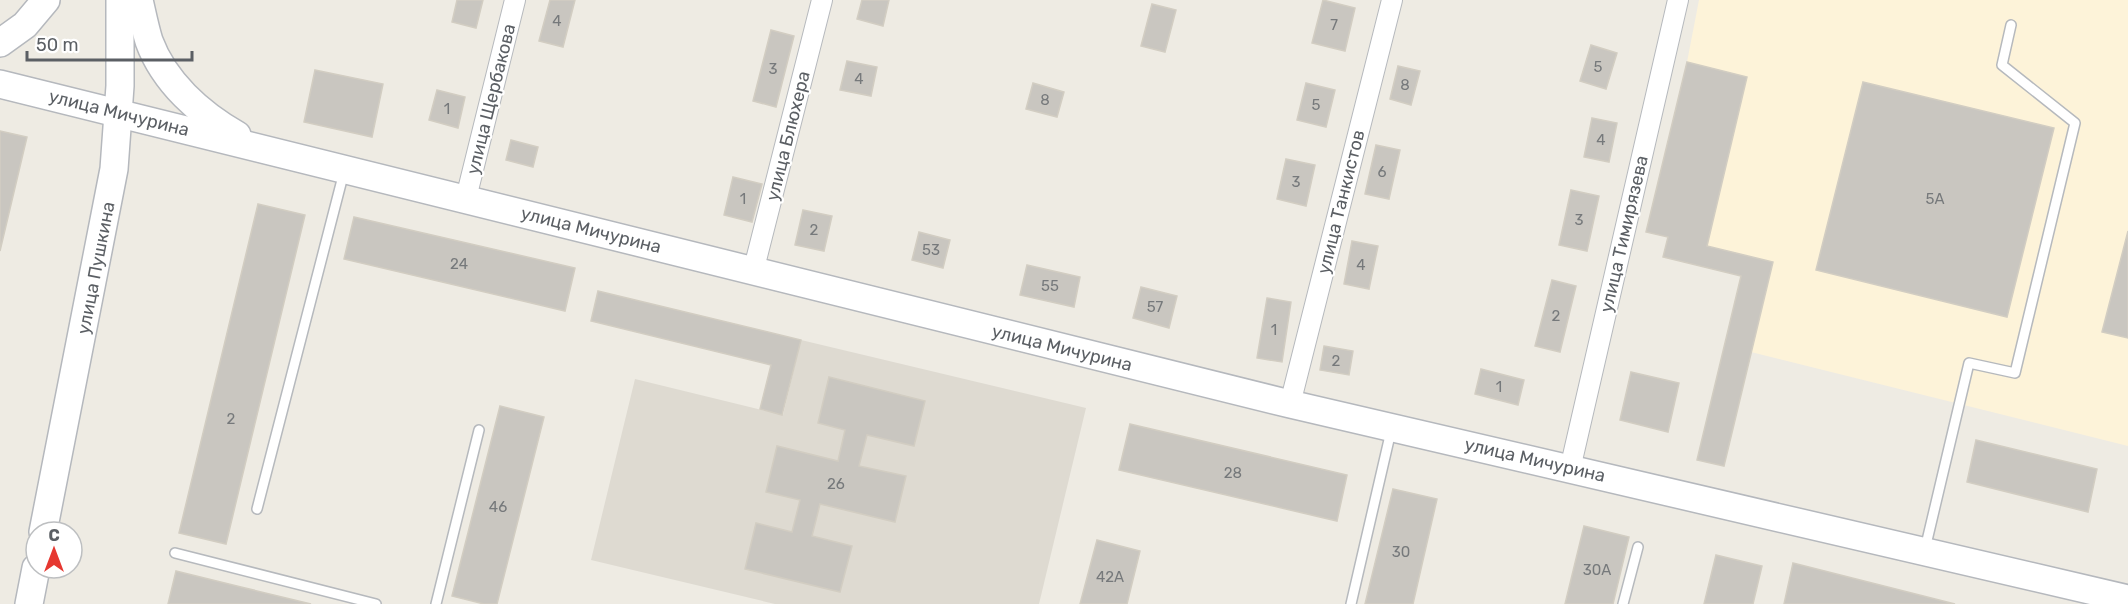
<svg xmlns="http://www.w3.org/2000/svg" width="2128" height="604" font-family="Rubik,sans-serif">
	<rect width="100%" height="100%" fill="#eeebe3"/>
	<polygon fill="#fdf3d9" points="1699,0 2128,0 2128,446 1751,352 1773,262 1707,246 1687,62"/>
	<polygon fill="#dedad1" points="801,340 1086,408 1039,604 775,604 591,560 635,379 783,415"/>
	<g fill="#c9c6c0" stroke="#d2cdc2" stroke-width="1.5">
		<polygon points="457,0 483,0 476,28 452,22"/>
		<polygon points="550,0 575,0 563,47 539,41"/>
		<polygon points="862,0 889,0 883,26 857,19"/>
		<polygon points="1323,0 1355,8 1345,51 1312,43"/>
		<polygon points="1152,4 1176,10 1165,52 1141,46"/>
		<polygon points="771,30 794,36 776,107 753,101"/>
		<polygon points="1591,45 1617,53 1606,89 1580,81"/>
		<polygon points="847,61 877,67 871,96 840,90"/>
		<polygon points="1687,62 1747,77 1707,246 1773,262 1724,466 1697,460 1741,276 1663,257 1668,237 1646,232"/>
		<polygon points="1398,66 1420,71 1411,105 1390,99"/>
		<polygon points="315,70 383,84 372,137 304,122"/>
		<polygon points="1863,82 2054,128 2007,317 1816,270"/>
		<polygon points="1033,83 1064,92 1057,117 1026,109"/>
		<polygon points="1306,83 1335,90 1326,127 1297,120"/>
		<polygon points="437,90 465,97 458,128 429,120"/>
		<polygon points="1592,118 1617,123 1609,162 1584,157"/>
		<polygon points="0,131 27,137 0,251"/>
		<polygon points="511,140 538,147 533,167 506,160"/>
		<polygon points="1376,145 1400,150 1389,199 1365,194"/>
		<polygon points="1286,159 1315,165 1306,206 1277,199"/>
		<polygon points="733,177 762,184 752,222 724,215"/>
		<polygon points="1571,190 1599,196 1587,251 1559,245"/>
		<polygon points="258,204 305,215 226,544 179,533"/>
		<polygon points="803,210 832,216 824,251 795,245"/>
		<polygon points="354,217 575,268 565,311 344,259"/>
		<polygon points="2128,231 2128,338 2102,332"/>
		<polygon points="919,232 950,240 943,268 912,260"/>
		<polygon points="1352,241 1378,246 1369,289 1344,284"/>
		<polygon points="1027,265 1080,277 1074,307 1020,295"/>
		<polygon points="1552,280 1576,286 1560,352 1535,346"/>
		<polygon points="1141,287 1177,296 1169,328 1133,318"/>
		<polygon points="598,291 801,340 782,415 760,409 771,365 591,321"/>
		<polygon points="1267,298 1291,302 1282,362 1257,358"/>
		<polygon points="1324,346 1353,351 1349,375 1320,370"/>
		<polygon points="1481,369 1524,380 1518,405 1475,394"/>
		<polygon points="1631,372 1679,383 1668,432 1620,420"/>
		<polygon points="829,377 925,401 914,446 867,435 859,466 906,476 895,522 820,504 812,536 852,546 840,592 745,569 756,523 792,532 800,500 766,492 777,446 838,461 845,430 818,423"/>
		<polygon points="500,406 544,417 497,604 484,604 452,596"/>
		<polygon points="1130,424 1347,475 1337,521 1119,470"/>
		<polygon points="1976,440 2097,469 2088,512 1967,482"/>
		<polygon points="1393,489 1437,499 1413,604 1365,604"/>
		<polygon points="1584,526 1629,537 1613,604 1565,604"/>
		<polygon points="1097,540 1140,551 1127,604 1080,604"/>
		<polygon points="1716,555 1762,566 1753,604 1704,604"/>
		<polygon points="1793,563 1955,604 1784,604"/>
		<polygon points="176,571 241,587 311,604 168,604"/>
	</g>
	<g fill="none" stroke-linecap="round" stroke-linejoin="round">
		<defs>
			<g id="lane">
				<polyline points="257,509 344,172"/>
				<polyline points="1925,549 1969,363 2015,373 2075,123 2002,65 2011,25"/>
				<polyline points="175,553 376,604"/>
				<polyline points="436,604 479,430"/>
				<polyline points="1351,604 1391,431"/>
				<polyline points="1623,604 1638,547"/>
			</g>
			<g id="street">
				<polyline points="466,198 515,0"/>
				<polyline points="753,272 822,0"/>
				<polyline points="1290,404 1392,0"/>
				<polyline points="1570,469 1678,0"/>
			</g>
			<g id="secondary">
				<path d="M139 0C142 13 145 28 149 41 164 82 200 114 237 135"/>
				<polyline points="0,43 25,25 46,0"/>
				<polyline points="0,84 1290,404 2128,599"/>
				<polyline points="43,532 114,169 120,86 120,0"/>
				<polyline points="29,604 36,568"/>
			</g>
		</defs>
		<use href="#lane" stroke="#b6b9bd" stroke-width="12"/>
		<use href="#street" stroke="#b6b9bd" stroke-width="22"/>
		<use href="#secondary" stroke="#b5b8bd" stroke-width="30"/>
		<use href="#lane" stroke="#fff" stroke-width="9"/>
		<use href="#street" stroke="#fff" stroke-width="20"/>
		<use href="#secondary" stroke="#fff" stroke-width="27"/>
	</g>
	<g text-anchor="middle" stroke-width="4.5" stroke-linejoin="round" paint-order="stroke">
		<g font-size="15" fill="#76797b">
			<text x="557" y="26">4</text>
			<text x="1334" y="30">7</text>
			<text x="1598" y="72">5</text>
			<text x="773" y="74">3</text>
			<text x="859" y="84">4</text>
			<text x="1405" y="90">8</text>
			<text x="1045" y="105">8</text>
			<text x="1316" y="110">5</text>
			<text x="447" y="114">1</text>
			<text x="1601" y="145">4</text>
			<text x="1382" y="177">6</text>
			<text x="1296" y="187">3</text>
			<text x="743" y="204">1</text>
			<text x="1935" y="204">5А</text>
			<text x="1579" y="225">3</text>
			<text x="814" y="235">2</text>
			<text x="931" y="255">53</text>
			<text x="459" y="269">24</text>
			<text x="1361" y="270">4</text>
			<text x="1050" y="291">55</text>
			<text x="1155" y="312">57</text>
			<text x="1556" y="321">2</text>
			<text x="1274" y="335">1</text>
			<text x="1336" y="366">2</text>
			<text x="1499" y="392">1</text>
			<text x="231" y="424">2</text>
			<text x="1233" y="478">28</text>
			<text x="836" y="489">26</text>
			<text x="498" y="512">46</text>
			<text x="1401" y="557">30</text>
			<text x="1597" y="575">30А</text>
			<text x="1110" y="582">42А</text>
		</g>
		<g font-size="18" fill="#5b5f64" stroke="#fff">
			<text transform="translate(491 99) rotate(-76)" y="6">улица Щербакова</text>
			<text transform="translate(119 113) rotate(14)" y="6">улица Мичурина</text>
			<text transform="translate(788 136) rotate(-76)" y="6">улица Блюхера</text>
			<text transform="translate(1341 202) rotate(-76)" y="6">улица Танкистов</text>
			<text transform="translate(591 230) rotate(14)" y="6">улица Мичурина</text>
			<text transform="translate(1624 234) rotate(-77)" y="6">улица Тимирязева</text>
			<text transform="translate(96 268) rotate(-79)" y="6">улица Пушкина</text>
			<text transform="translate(1062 348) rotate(14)" y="6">улица Мичурина</text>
			<text transform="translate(1535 460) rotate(13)" y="6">улица Мичурина</text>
		</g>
	</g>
	<g transform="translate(54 550)"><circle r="28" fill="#ffffff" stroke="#bdbfc1" stroke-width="1.5"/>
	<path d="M0-4.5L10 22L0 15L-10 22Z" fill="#e63831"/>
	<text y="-9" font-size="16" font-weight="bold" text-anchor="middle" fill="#5b5f64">С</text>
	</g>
	<path d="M27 51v9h165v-9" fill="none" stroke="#5b5f64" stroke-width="3"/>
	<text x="36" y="51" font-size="18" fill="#5b5f64" stroke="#ffffff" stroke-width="4.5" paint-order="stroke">50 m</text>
</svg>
